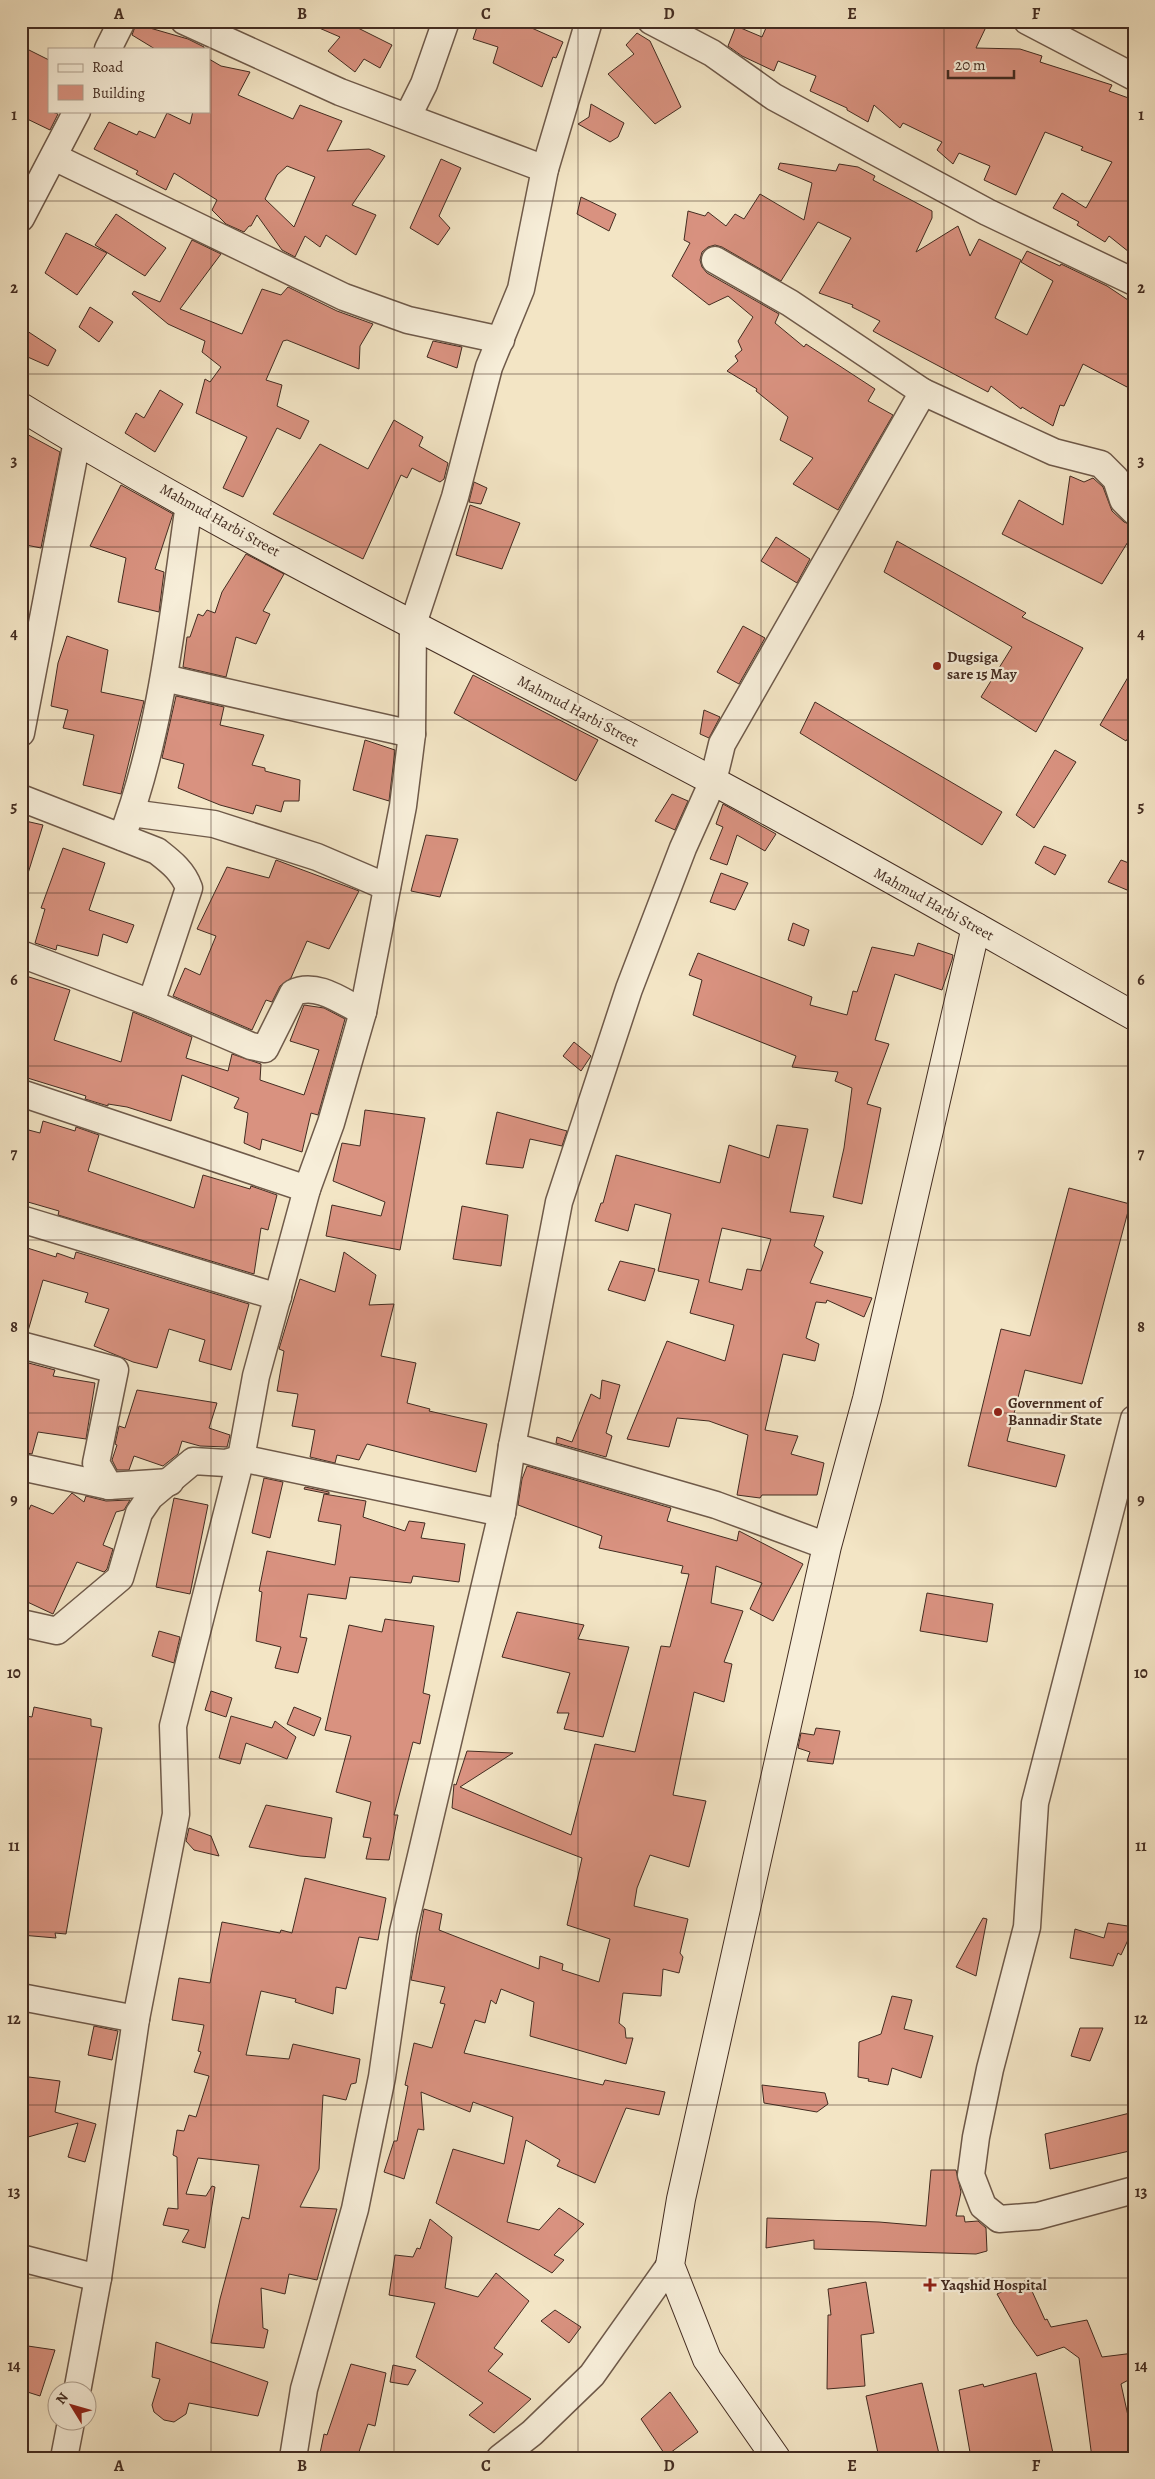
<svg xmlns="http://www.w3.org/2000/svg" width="1155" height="2479" font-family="Alegreya,serif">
	<rect width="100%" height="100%" fill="#f3e5c5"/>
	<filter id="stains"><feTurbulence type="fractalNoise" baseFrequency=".004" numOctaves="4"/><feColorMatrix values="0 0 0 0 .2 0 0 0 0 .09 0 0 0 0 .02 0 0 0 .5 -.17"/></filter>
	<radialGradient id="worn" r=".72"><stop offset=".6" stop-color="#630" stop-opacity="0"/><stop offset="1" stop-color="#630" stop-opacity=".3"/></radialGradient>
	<g fill="#d99280" stroke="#432c21" fill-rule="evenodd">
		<polygon points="303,21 361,21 358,28 392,45 380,68 364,59 355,72 328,51 340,37"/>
		<polygon points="479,21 516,21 563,42 556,58 553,57 542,87 493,63 498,47 473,39"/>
		<polygon points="769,21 965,21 986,27 976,48 1020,49 1042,56 1040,62 1112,85 1109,91 1134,100 1134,256 1109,236 1105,242 1077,225 1079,222 1053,208 1062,193 1086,208 1112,162 1081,150 1083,147 1045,132 1016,195 984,180 990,166 959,153 953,164 937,150 942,142 903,123 900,128 874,105 868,122 847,110 847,108 810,91 816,76 778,61 774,71 742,56 728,46 736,26 762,37"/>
		<polygon points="136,24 188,39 204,47 204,49 155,49 132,35"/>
		<polygon points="637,33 650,41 681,107 655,124 608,74 634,54 626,45"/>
		<polygon points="21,46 49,60 49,111 58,114 50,130 21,116"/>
		<path d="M209 59 221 66 250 72 238 95 293 119 300 105 342 121 327 151 369 149 385 156 352 205 376 215 356 255 326 235 320 247 305 236 295 257 282 250 257 215 251 226H249L244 232 226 224 212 210 217 200 174 173 166 190 136 174 138 171 94 149 109 122 137 135 139 131 155 138 167 113 190 124 193 111H209ZM287 166 315 177 294 227 265 199 277 175Z"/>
		<polygon points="591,104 624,123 618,137 610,142 578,124 589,117"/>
		<polygon points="441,159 461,168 439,216 450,228 438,245 410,228"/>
		<polygon points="780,163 836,171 839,164 858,167 875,176 873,180 932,211 932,218 916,252 958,226 970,256 979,239 1021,260 995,318 1027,335 1053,281 1021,262 1027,251 1060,266 1061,264 1107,286 1134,304 1134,374 1127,387 1083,364 1064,406 1060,405 1053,426 1022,407 1021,409 991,386 988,392 882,336 873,331 880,321 852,307 853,305 819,293 851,238 818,222 781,281 722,247 715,245 708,247 702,252 700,260 702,267 707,273 779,314 775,323 804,347 806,344 875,389 868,401 893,415 838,510 793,484 813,458 780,440 788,417 756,391 757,389 727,371 738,361 735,356 742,350 738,341 753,317 728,296 709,305 672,276 690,243 684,240 688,211 705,216 708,212 726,226 735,214 744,219 760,194 804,220 812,183 778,169"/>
		<polygon points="581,197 616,214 609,231 577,214"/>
		<polygon points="116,214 166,248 145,276 95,245"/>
		<polygon points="66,233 107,253 77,295 45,273"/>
		<polygon points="192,240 221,254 180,309 242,334 262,289 281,295 288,287 337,311 373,324 360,346 359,369 287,340 283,341 266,380 282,385 277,406 309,421 300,439 277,428 243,497 223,488 247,437 196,413 205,379 210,382 221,367 202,352 205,341 168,324 132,294 134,291 160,302"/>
		<polygon points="90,307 113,322 99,342 79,327"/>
		<polygon points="21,327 56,350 48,366 21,354"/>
		<polygon points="433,341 462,347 457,368 427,357"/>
		<polygon points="160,390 183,404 155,452 125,433 136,413 144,418"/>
		<polygon points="394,420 423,437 419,446 448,463 444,479 440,482 412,468 407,478 401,475 363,559 273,514 320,444 368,469"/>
		<polygon points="21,431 60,452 41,548 21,544"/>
		<polygon points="1070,476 1084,482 1093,478 1103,487 1112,511 1124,522 1134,526 1134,532 1102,584 1002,534 1019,500 1063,525"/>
		<polygon points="474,482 487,488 481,504 469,502"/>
		<polygon points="121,485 173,514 155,569 164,572 159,612 118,602 126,558 90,546"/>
		<polygon points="470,505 520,523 502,569 456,555"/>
		<polygon points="776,537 810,559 797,583 761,561"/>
		<polygon points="897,541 1026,613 1022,617 1083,648 1036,732 981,697 1012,647 884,572"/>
		<polygon points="246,554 284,574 263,611 270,614 256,644 236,637 226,677 183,667 187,637 190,637 198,614 203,616 207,610 215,613 222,592"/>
		<polygon points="743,626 765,638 739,684 717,672"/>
		<polygon points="67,636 108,650 101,692 144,701 121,794 83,785 94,735 63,728 68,710 51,706 58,663"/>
		<polygon points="1134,667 1134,728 1126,741 1100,725"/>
		<polygon points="473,675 598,740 576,781 454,713"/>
		<polygon points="176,696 224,707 220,725 264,735 252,765 265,768 265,771 300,780 299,801 284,801 281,812 256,805 253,814 220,805 178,788 184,764 162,758"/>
		<polygon points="815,702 1002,812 982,845 800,733"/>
		<polygon points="704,710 720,717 709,738 700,734"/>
		<polygon points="365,740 395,750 389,801 353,790"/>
		<polygon points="1055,750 1076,762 1034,828 1016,815"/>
		<polygon points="672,794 688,801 675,830 655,821"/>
		<polygon points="723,804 776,834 765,851 737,835 727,865 710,859 723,827 716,824"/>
		<polygon points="21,820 43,825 25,883 21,882"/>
		<polygon points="426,835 458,839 440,897 411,891"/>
		<polygon points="1044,846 1066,855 1055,875 1035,863"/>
		<polygon points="63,848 105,863 89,910 134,925 127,943 103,934 98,956 57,945 56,950 35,943 45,909 41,908"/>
		<polygon points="276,860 359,891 329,949 307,941 291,978 280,986 272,1002 266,1000 252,1030 173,996 185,968 200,975 216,936 197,929 227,867 269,878"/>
		<polygon points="1121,860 1134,865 1134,879 1127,890 1108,882"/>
		<polygon points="721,873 748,883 735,910 710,902"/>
		<polygon points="793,923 809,930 804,946 788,940"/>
		<polygon points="918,943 953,955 952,960 942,990 895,974 875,1040 889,1044 867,1104 881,1108 862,1204 833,1197 844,1148 852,1088 835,1081 838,1072 792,1067 796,1056 693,1015 702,980 689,975 698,953 812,997 810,1005 847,1015 853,991 857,992 872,947 914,956"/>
		<polygon points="26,976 70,990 54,1040 121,1062 133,1012 192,1037 186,1058 228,1071 232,1054 261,1064 260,1080 304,1095 319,1050 290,1041 304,1005 324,1008 345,1019 318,1115 311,1113 302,1152 262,1139 260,1150 244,1143 248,1113 234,1108 239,1098 182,1075 171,1121 127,1107 108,1104 108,1106 85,1099 86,1096 21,1076 21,990"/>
		<polygon points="574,1042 591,1056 581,1071 563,1056"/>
		<polygon points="365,1110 425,1118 400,1250 326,1236 332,1205 381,1216 385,1202 333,1181 342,1143 360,1146"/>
		<polygon points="497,1112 567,1131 562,1146 530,1139 523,1168 486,1164"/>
		<polygon points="43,1121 75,1131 76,1127 99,1135 88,1171 194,1208 203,1175 250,1189 251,1186 277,1195 268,1230 261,1228 254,1274 58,1215 59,1211 21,1200 21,1128 40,1133"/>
		<path d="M777 1125 808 1129 790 1212 824 1216 814 1246 823 1252 810 1283 872 1298 864 1317 827 1300 826 1303 816 1302 806 1338 819 1344 815 1361 783 1354 765 1430 798 1436 791 1454 824 1463 817 1495H762L760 1498 737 1495 748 1435 709 1421 677 1418 669 1447 627 1439 667 1341 725 1361 734 1325 690 1313 699 1280 658 1271 671 1214 635 1204 628 1231 595 1221 601 1203H603L616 1155 720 1183 729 1145 769 1158ZM722 1228 771 1239 761 1271 747 1269 742 1290 709 1282Z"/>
		<polygon points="1069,1188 1130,1204 1082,1384 1025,1370 1007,1441 1065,1455 1056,1487 968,1466 1001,1329 1030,1336"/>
		<polygon points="462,1206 508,1215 501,1266 453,1259"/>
		<polygon points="21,1246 56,1257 57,1253 74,1259 76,1252 249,1304 231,1370 199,1361 205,1340 169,1329 157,1368 133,1362 94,1346 109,1309 85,1302 88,1293 43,1280 28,1331 21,1330"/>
		<polygon points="344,1252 376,1275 369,1305 394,1304 381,1356 416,1363 407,1403 430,1409 429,1411 487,1424 476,1472 367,1444 359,1460 337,1455 335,1463 310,1457 315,1430 292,1426 298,1394 277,1391 284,1351 279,1349 300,1279 335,1292"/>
		<polygon points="620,1261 655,1269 645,1301 608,1290"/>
		<polygon points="21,1361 55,1370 53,1376 95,1383 86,1439 38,1432 32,1454 21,1452"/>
		<polygon points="602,1380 620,1385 606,1433 612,1436 606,1457 556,1443 557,1437 572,1442 591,1394 600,1399"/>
		<polygon points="137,1390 217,1403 209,1428 230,1435 227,1447 200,1446 182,1441 178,1454 163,1466 134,1456 129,1470 117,1470 112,1460 117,1445 115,1444 119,1426 125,1428"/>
		<polygon points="527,1466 671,1508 667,1521 737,1541 739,1531 803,1564 773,1621 750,1609 762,1583 716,1566 711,1603 743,1611 724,1662 732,1664 724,1702 694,1692 673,1795 706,1801 689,1867 650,1855 637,1888 634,1906 688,1919 680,1953 683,1957 679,1973 663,1969 661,1996 623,1993 619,2023 625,2028 626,2038 633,2038 626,2064 530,2036 534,2002 501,1989 496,2004 491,2000 485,2023 475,2020 464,2053 603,2085 605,2080 665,2092 659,2115 626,2108 595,2183 557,2166 560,2160 526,2140 507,2222 539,2230 559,2208 584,2224 554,2255 564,2260 552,2273 436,2203 453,2149 504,2164 513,2117 473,2102 470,2112 421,2092 424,2130 418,2129 404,2179 384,2172 394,2141 397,2141 408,2086 405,2085 414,2043 432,2048 445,2004 440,2003 445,1987 411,1980 424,1909 442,1914 439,1930 539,1969 540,1956 563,1964 562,1970 599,1982 610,1939 567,1925 582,1858 452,1808 454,1784 456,1785 467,1751 513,1753 460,1787 571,1835 595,1744 635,1752 661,1646 670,1647 689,1574 681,1573 683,1566 599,1548 602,1536 518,1505 522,1479"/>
		<polygon points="264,1478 283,1482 270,1538 252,1533"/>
		<polygon points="305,1487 329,1492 329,1494 304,1489"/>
		<polygon points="72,1493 84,1502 86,1496 106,1501 130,1500 124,1510 116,1512 103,1545 113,1549 107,1569 104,1572 77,1562 53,1614 21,1599 21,1527 31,1505 53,1514"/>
		<polygon points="324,1494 366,1501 363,1517 405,1531 409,1521 425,1523 421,1538 465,1544 459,1582 413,1576 411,1583 350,1577 346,1599 308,1594 300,1637 307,1638 298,1673 275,1668 281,1647 256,1641 262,1592 259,1591 267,1551 335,1565 341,1525 318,1521"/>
		<polygon points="174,1498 208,1505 190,1594 156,1587"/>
		<polygon points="927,1593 993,1604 987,1642 920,1631"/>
		<polygon points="517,1612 584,1625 578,1639 629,1647 603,1737 564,1729 569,1713 557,1713 570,1673 502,1657"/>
		<polygon points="385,1619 434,1626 423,1693 430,1695 420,1744 413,1742 394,1815 398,1815 389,1860 366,1859 371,1838 363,1837 371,1802 336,1792 351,1736 325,1730 349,1625 382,1632"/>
		<polygon points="159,1631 180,1637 174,1663 152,1656"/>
		<polygon points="211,1691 232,1698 226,1717 205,1710"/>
		<polygon points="34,1707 91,1719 91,1726 102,1728 66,1934 55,1933 56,1938 21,1935 21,1715 32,1717"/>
		<polygon points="294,1707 321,1718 314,1736 287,1724"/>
		<polygon points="231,1716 272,1728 275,1721 296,1737 287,1759 246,1743 240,1764 219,1758"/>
		<polygon points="816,1728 840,1731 833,1764 807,1761 810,1752 798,1748 801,1733 814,1735"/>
		<polygon points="266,1805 332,1818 325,1858 300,1856 249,1847"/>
		<polygon points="189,1828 211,1836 219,1856 194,1850 186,1841"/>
		<polygon points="305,1878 386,1898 378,1940 359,1937 346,1989 336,1987 333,2014 295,2002 296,1999 261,1991 246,2055 289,2059 293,2044 360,2059 356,2083 351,2084 346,2100 323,2095 319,2169 300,2207 337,2209 317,2280 289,2274 285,2294 261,2288 263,2328 268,2330 264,2348 211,2343 220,2299 242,2217 249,2219 259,2165 198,2158 186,2194 206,2196 212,2186 215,2187 205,2248 182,2242 189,2230 163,2225 168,2208 178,2209 177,2157 173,2155 177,2130 184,2131 189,2115 196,2117 209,2076 194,2072 201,2052 198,2051 204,2025 172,2020 179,1978 210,1983 222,1922 280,1933 281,1930 292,1933"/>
		<polygon points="983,1918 987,1919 976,1976 956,1967"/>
		<polygon points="1108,1923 1134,1927 1121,1955 1118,1953 1113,1966 1070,1958 1075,1929 1104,1938"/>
		<polygon points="892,1996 912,2000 904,2029 933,2036 921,2078 892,2068 888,2085 868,2081 869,2079 858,2077 859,2042 881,2034"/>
		<polygon points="94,2026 118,2031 112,2060 88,2055"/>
		<polygon points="1080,2028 1103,2028 1090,2061 1071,2056"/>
		<polygon points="21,2076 60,2081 55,2112 96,2124 85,2162 68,2157 78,2123 21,2139"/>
		<polygon points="762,2085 825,2093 828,2104 817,2112 764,2103"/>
		<polygon points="1134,2112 1134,2150 1050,2169 1045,2134"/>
		<polygon points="931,2170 956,2170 961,2192 956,2216 964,2216 965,2222 978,2221 986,2228 987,2251 976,2254 814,2249 814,2240 766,2248 767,2218 879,2222 926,2226"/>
		<polygon points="430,2219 452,2237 445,2288 478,2297 496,2273 529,2301 494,2348 503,2354 488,2371 531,2399 494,2433 469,2415 483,2403 416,2357 435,2303 389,2295 395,2255 413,2257 417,2248 420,2249"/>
		<polygon points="1027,2280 1045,2320 1047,2319 1051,2327 1087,2320 1102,2357 1134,2353 1134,2377 1121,2384 1134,2443 1134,2458 1092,2458 1079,2358 1064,2347 1037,2356 1014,2324 997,2294"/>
		<polygon points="866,2282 874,2333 861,2335 865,2386 827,2389 828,2315 831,2315 828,2289"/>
		<polygon points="555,2310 581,2327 569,2343 541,2321"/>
		<polygon points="156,2342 268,2382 258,2416 189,2403 186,2414 174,2422 164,2420 154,2412 152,2405 160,2379 152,2377"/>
		<polygon points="21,2345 55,2350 40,2396 21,2390"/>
		<polygon points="351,2364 386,2373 375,2426 368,2424 357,2458 319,2458 324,2434 327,2435"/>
		<polygon points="393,2365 416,2370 408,2385 390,2382"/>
		<polygon points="1036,2373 1054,2458 971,2458 959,2390 983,2384 984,2387"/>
		<polygon points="922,2383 940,2458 879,2458 866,2396"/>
		<polygon points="670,2392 698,2432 666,2456 641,2419"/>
	</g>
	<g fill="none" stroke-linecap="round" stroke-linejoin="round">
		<defs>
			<g id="street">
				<polyline points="184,21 340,92 545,169"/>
				<polyline points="651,21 712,53 774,97 987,212 1134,282"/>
				<polyline points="1027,21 1134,77"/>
				<polyline points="108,49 122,21"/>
				<polyline points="408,116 424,84 446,21"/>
				<polyline points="54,157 344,297 408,320 501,340"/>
				<polyline points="21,218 77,111"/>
				<polyline points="715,260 790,303 923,392"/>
				<polyline points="164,678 412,734"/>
				<polyline points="21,733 77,441"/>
				<path d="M21 798 157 851C171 862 183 871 189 888L151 1003"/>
				<polyline points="131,813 214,824 317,857 387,887"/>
				<path d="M122 837C162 731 173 615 189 504"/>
				<path d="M21 954 151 1003 251 1046 265 1049 293 993C316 981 343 1002 363 1012"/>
				<polyline points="21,1093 307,1189"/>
				<polyline points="21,1219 278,1297"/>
				<polyline points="21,1345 115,1370 96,1463 109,1486 170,1482"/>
				<polyline points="1134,1419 1035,1803 1027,1927 990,2069 976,2137 971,2175 983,2206 999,2219 1038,2216 1134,2190"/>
				<polyline points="512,1446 716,1505 827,1546"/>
				<polyline points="21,1467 109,1486"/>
				<polyline points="21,1623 57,1631 120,1578 139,1513 150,1497 193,1461 226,1463 241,1458 502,1513"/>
				<polyline points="21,1997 136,2019"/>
				<polyline points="21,2258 98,2278"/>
				<polyline points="77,2392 98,2278 136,2019 176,1814 173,1726 241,1458 256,1376 307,1189 331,1123 363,1012 403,806 412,734 413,624 455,497 489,367 521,289 545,169 589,21"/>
				<polyline points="64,2458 71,2422"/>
				<polyline points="293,2458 304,2389 355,2209 382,2077 403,1932 502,1513 512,1446 559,1202 629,989 683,848 713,781 722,744 923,392 1054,452 1101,464 1116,479 1123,500 1134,511"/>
				<polyline points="500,2458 532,2433 592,2375 670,2265"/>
			</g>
			<g id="secondary">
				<path d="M21 407C244 544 480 657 711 780 853 856 993 937 1134 1016"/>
				<polyline points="776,2458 707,2359 670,2265 681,2199 827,1546 867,1399 976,927"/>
			</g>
		</defs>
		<use href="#street" stroke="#6f5a4a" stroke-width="29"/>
		<use href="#secondary" stroke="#432c21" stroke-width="30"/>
		<use href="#street" stroke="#f7eed9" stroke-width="26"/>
		<use href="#secondary" stroke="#f7eed9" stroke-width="28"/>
	</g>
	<path fill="none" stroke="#432c21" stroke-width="1" stroke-opacity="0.55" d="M211 21V2458M394 21V2458M578 21V2458M761 21V2458M944 21V2458M21 201H1134M21 374H1134M21 547H1134M21 720H1134M21 893H1134M21 1066H1134M21 1240H1134M21 1413H1134M21 1586H1134M21 1759H1134M21 1932H1134M21 2105H1134M21 2278H1134"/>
	<g fill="#8f2418" stroke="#f7eed9" stroke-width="2">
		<circle cx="937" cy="666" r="5"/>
		<circle cx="998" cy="1412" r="5"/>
		<path d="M927.5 2277.5h5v5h5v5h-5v5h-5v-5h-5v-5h5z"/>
	</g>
	<g text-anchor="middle" stroke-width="4.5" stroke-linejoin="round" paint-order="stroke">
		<g font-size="15" fill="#432c21" stroke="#f7eed9">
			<text transform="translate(220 520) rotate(29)" y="5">Mahmud Harbi Street</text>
			<text transform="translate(578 711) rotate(28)" y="5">Mahmud Harbi Street</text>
			<text transform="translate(934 904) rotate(29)" y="5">Mahmud Harbi Street</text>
		</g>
		<g font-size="15" font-weight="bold" fill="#432c21" stroke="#f7eed9" text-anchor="start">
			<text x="947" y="662">Dugsiga<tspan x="947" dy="17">sare 15 May</tspan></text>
			<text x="1008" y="1408">Government of<tspan x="1008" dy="17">Bannadir State</tspan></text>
			<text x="941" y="2290">Yaqshid Hospital</text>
		</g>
	</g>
	<rect width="1155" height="2479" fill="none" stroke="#f3e5c5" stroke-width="55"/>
	<rect x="48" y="48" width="162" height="65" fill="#f7eed9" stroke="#afa08f"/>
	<rect x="58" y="64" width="25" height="8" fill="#f7eed9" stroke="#afa08f"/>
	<text x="92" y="72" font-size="15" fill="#432c21">Road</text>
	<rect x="58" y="85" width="25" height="15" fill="#d99280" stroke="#afa08f"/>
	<text x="92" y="98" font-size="15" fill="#432c21">Building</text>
	<g transform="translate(72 2406) rotate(307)"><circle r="24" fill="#f7eed9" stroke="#afa08f"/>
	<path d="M0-4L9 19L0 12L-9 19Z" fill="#8f2418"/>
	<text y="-8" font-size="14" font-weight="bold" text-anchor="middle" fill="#432c21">N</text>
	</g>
	<path d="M948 70v8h66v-8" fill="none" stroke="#432c21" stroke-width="2.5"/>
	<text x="955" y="70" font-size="15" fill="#432c21" stroke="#f7eed9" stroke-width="4" paint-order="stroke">20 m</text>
	<rect x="28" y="28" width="1100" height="2424" fill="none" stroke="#432c21" stroke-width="2"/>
	<g font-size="16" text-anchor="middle" font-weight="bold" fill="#432c21">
		<text x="119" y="19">A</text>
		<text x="302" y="19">B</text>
		<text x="486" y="19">C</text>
		<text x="669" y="19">D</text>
		<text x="852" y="19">E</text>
		<text x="1036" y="19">F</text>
		<text x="14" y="120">1</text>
		<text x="1141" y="120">1</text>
		<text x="14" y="293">2</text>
		<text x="1141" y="293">2</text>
		<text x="14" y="466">3</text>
		<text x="1141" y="466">3</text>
		<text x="14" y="639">4</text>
		<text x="1141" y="639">4</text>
		<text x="14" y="812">5</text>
		<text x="1141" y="812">5</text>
		<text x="14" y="985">6</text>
		<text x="1141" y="985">6</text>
		<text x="14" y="1159">7</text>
		<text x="1141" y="1159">7</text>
		<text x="14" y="1332">8</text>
		<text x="1141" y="1332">8</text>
		<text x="14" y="1505">9</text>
		<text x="1141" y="1505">9</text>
		<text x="14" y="1678">10</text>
		<text x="1141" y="1678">10</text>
		<text x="14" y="1851">11</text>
		<text x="1141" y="1851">11</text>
		<text x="14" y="2024">12</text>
		<text x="1141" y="2024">12</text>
		<text x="14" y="2197">13</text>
		<text x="1141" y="2197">13</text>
		<text x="14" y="2371">14</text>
		<text x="1141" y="2371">14</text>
		<text x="119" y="2471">A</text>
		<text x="302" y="2471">B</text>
		<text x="486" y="2471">C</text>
		<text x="669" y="2471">D</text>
		<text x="852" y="2471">E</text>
		<text x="1036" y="2471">F</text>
	</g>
	<rect width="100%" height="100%" filter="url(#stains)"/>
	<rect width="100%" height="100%" fill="url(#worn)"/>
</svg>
